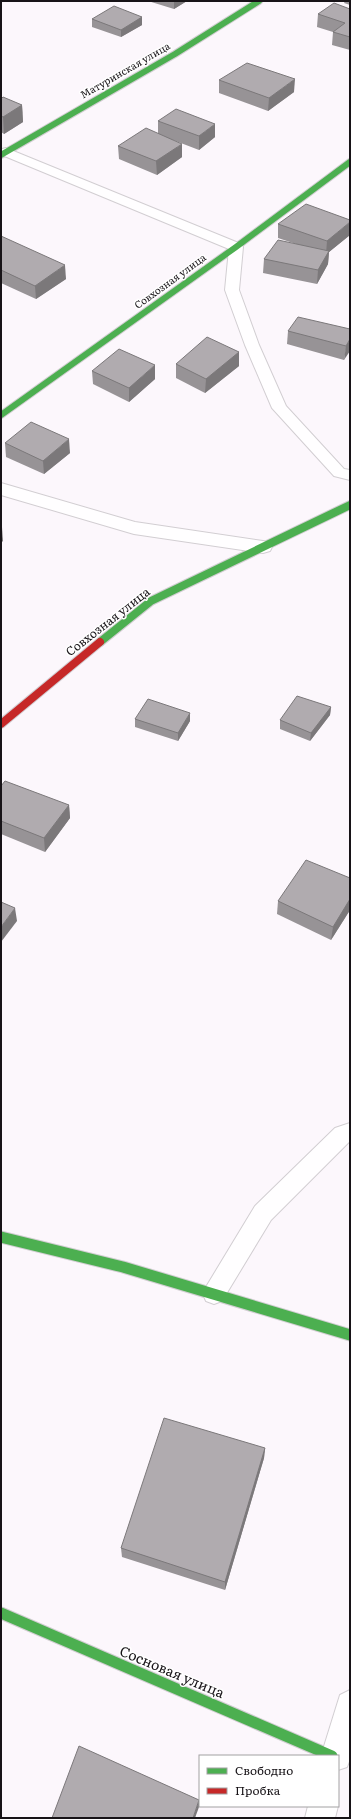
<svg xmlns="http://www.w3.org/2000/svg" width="351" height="1819" font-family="Literata,serif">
	<rect width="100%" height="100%" fill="#fcf7fc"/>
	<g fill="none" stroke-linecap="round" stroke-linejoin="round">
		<defs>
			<g id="lane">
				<polygon points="6,148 241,244 243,247 239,290 259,345 286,406 344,469 350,470 350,480 334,476 272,408 245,345 225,290 229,249 2,155 2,149"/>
				<polygon points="350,1123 350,1141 271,1220 222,1301 214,1304 206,1301 203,1294 206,1287 255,1206 335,1128"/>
			</g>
			<g id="street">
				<polygon points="1,483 135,522 263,541 270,543 272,547 270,551 263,553 134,534 1,495"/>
				<polygon points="350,1690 350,1759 347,1767 338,1770 338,1756 321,1756 340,1695"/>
				<polygon points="338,1805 338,1806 335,1818 305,1818 308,1806"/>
			</g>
			<g id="fast-far2">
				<polyline points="1,155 175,54 259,1"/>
				<polyline points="1,415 236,247 350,162"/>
			</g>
			<polyline id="fast-far1" points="100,642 151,601 350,505"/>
			<g id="fast">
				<polyline points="1,1237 123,1267 350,1335"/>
				<polyline points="1,1613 332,1756"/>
			</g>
			<polyline id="jam" points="1,724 100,642"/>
		</defs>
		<use href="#lane" stroke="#d2ced2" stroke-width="2"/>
		<use href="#street" stroke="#d2ced2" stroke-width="2"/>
		<use href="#fast-far2" stroke="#d2ced2" stroke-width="8"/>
		<use href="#fast-far1" stroke="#d2ced2" stroke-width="10"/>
		<use href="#fast" stroke="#d2ced2" stroke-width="13"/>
		<use href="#jam" stroke="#d2ced2" stroke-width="10"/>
		<use href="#lane" fill="#fffeff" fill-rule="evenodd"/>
		<use href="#street" fill="#fffeff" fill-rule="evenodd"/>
		<use href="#fast-far2" stroke="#4caf50" stroke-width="6"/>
		<use href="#fast-far1" stroke="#4caf50" stroke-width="8"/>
		<use href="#fast" stroke="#4caf50" stroke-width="11"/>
		<use href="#jam" stroke="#c62828" stroke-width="8"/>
	</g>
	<g fill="#979396">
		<polygon points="148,1 187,1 174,9"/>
		<polygon points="345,1 350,1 350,5 344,3"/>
		<polygon points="350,9 350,50 332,45 333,32 317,27 318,14"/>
		<polygon points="142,17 142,25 121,37 92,27 92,19"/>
		<polygon points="219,80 294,92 268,111 219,93"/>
		<polygon points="1,99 22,105 23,122 4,134 1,132"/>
		<polygon points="158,121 215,137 199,150 173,140 182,157 157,175 119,159 118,146 158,134"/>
		<polygon points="278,224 350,235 329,252 328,264 317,284 263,273 264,259 296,244 278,238"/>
		<polygon points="1,236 66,279 36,299 1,283"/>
		<polygon points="350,329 344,360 287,344 288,331"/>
		<polygon points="239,352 239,366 205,393 176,378 176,364"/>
		<polygon points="92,371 155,379 129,402 93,384"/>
		<polygon points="5,443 70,453 44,474 6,457"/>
		<polygon points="331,707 330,715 310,741 280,729 280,720"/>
		<polygon points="135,719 190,721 178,741 135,727"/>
		<polygon points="1,786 69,805 70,818 45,852 1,834"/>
		<polygon points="350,878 350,910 331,940 277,914 278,901"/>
		<polygon points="265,1448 264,1458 225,1590 122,1557 121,1548"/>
	</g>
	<g fill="#7b787a">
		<polygon points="175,1 187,1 174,9 174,2"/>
		<polygon points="142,17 142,25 121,37 121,30"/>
		<polygon points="295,79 294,92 268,111 269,98"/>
		<polygon points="22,105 23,122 4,134 3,117"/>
		<polygon points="215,124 215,137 199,150 199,136"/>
		<polygon points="182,144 182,157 157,175 156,161"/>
		<polygon points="350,222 350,235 329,252 328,264 317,284 318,270 326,254 327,241"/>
		<polygon points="65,265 66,279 36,299 35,286"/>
		<polygon points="350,339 350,351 344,360 346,346"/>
		<polygon points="239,352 239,366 205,393 206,379"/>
		<polygon points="155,365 155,379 129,402 129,388"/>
		<polygon points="69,439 70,453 44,474 43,461"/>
		<polygon points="2,527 3,541 1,543 1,528"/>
		<polygon points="331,707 330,715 310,741 311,733"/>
		<polygon points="190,713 190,721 178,741 178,733"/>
		<polygon points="69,805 70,818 45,852 44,838"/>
		<polygon points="350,899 350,910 331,940 333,927"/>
		<polygon points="15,908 17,921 1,942 1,927"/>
		<polygon points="265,1448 264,1458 225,1590 225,1582"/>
		<polygon points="199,1800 199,1807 195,1818 193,1818"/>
	</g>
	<g fill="#b0abaf" stroke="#7b787a">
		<polygon points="334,3 350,9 350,37 333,32 345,23 318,14"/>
		<polygon points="114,6 142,17 121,30 92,19"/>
		<polygon points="247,63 295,79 269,98 219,80"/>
		<polygon points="3,97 22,105 3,117 1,116 1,99"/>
		<polygon points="176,109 215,124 199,136 158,121"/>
		<polygon points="146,128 182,144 156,161 118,146"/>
		<polygon points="306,204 350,220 350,222 327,241 278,224"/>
		<polygon points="1,236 65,265 35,286 1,270"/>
		<polygon points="278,240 329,251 318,270 264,259"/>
		<polygon points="298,317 350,329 350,339 346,346 288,331"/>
		<polygon points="207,337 239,352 206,379 176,364"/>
		<polygon points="119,349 155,365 129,388 92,371"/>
		<polygon points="31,422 69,439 43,461 5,443"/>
		<polygon points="297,696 331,707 311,733 280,720"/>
		<polygon points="148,699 190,713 178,733 135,719"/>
		<polygon points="5,781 69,805 44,838 1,821 1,786"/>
		<polygon points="306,860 350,878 350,899 333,927 278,901"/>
		<polygon points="1,902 15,908 1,927"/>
		<polygon points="164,1418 265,1448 225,1582 121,1548"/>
		<polygon points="79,1746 199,1800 193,1818 52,1818"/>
	</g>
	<g text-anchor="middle" stroke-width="3" stroke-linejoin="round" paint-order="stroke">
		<g font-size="10" fill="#171317" stroke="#fff">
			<text transform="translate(125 70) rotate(-30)" y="4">Матуринская улица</text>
			<text transform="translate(170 281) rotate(-36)" y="4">Совхозная улица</text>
		</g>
		<g font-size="12" fill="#171317" stroke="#fff">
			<text transform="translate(108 622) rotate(-38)" y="4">Совхозная улица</text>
		</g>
		<g font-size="14" fill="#171317" stroke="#fff">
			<text transform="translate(172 1672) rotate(23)" y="5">Сосновая улица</text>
		</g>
	</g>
	<rect width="351" height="1819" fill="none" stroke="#171317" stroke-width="4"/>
	<rect x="199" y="1755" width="140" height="52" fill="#ffffff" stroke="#a2a1a2"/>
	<rect x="207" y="1768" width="20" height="6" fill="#4caf50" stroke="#a2a1a2"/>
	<text x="235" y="1775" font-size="12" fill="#171317">Свободно</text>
	<rect x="207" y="1788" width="20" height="6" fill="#c62828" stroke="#a2a1a2"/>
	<text x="235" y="1795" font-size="12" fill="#171317">Пробка</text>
</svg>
